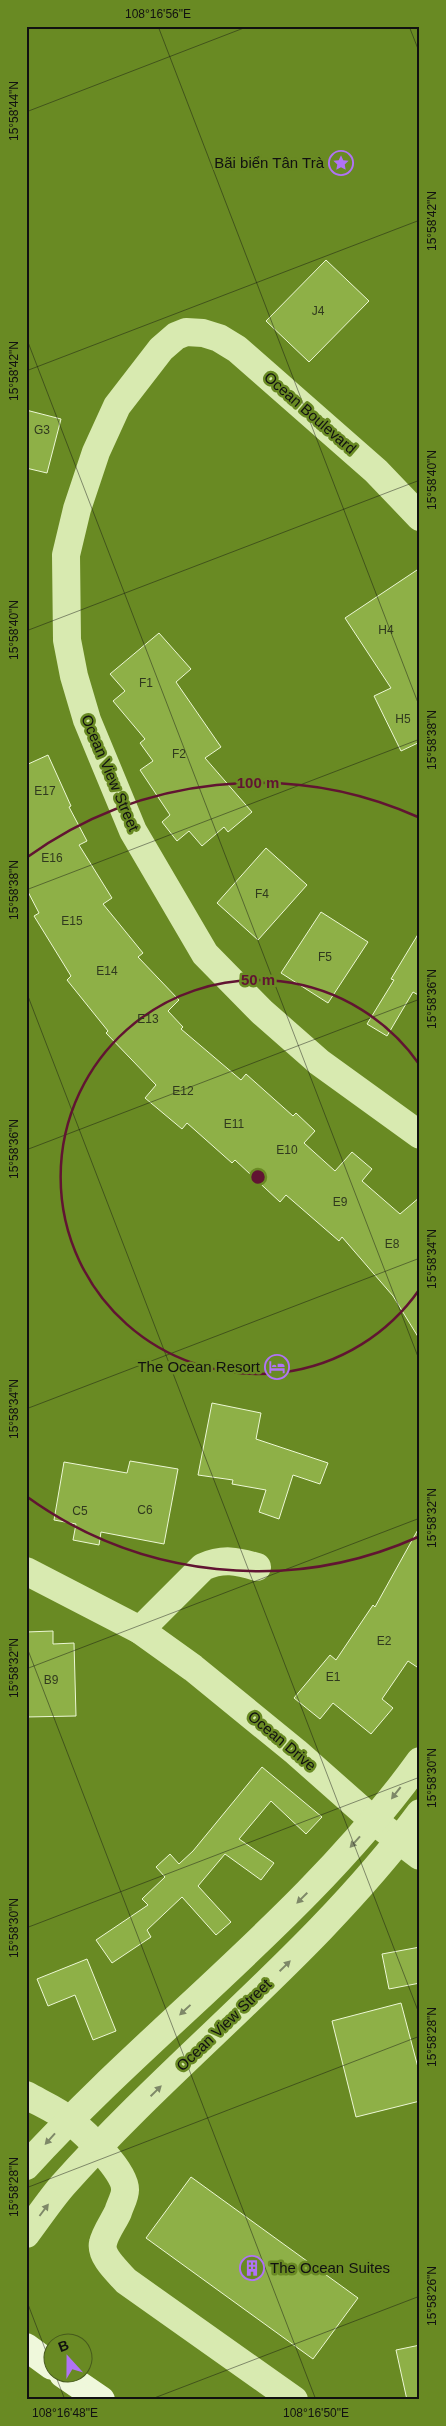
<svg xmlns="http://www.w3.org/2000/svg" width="446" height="2426" font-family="Helvetica,sans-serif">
	<rect width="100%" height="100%" fill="#698a23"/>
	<g fill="#8eb047" stroke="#edf8d5">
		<polygon points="326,260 369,301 309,362 266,321"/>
		<polygon points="26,410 61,419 47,473 26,468"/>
		<polygon points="420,568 420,742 401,751 374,696 391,688 345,618"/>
		<polygon points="159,633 191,669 176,682 221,747 205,758 252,812 228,832 224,827 202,846 189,831 177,841 162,822 170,815 140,770 153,761 140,743 145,739 113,701 125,691 110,674"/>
		<polygon points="48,755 71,806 69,807 87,841 79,845 112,898 103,904 143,953 138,957 179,1000 168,1011 183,1027 181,1029 241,1080 246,1074 293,1116 296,1113 315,1131 304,1143 335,1171 352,1152 372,1169 362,1181 400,1214 420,1197 420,1340 393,1296 342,1237 339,1241 286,1195 280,1202 235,1160 232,1163 187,1123 182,1129 145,1098 156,1085 106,1033 108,1031 67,980 71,976 34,916 39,913 26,888 26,765"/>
		<polygon points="266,848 307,885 258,940 217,903"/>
		<polygon points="321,912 368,942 328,1003 281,973"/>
		<polygon points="420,931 420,996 413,992 387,1036 367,1024 394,980 391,979"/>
		<polygon points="212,1403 261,1413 256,1439 328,1463 320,1484 293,1475 279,1519 259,1512 266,1490 232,1484 233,1480 198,1475"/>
		<polygon points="130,1461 178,1469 164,1544 101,1532 99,1545 73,1540 76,1524 54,1520 64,1462 127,1473"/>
		<polygon points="420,1526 420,1669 408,1661 382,1699 393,1708 371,1734 333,1703 320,1719 294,1698 330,1655 336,1660 373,1605 375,1607"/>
		<polygon points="53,1631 53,1644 74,1643 76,1716 26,1717 26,1632"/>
		<polygon points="262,1767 322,1817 306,1834 271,1801 239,1839 274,1863 261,1880 225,1854 198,1886 231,1922 216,1935 182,1897 147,1930 151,1937 112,1963 96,1940 148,1905 142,1899 165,1877 156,1867 170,1854 179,1864 193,1851"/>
		<polygon points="420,1947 420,1983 389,1989 382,1954"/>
		<polygon points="87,1959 116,2031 93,2040 75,1995 48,2006 37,1979"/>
		<polygon points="401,2003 420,2075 420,2101 356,2117 332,2021"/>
		<polygon points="191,2177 358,2298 313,2359 146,2238"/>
		<polygon points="420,2345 420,2400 407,2400 396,2350"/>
	</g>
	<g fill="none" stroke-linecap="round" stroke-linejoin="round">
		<g stroke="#d8eab0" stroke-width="28">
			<polyline points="420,517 376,471 237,349 219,338 203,333 186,332 176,336 161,349 117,406 96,452 77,509 66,555 67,640 74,676 87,720 133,831 205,954 262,1012 319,1062 420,1135"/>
			<polyline points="26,1571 140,1630 193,1668 296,1752 374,1821 420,1856"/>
			<path d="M140 1630 203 1567C223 1558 237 1561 257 1567"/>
			<path d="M26 2095C40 2103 57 2110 69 2120 84 2132 126 2171 125 2190 125 2197 120 2205 118 2212 114 2221 105 2233 103 2243 100 2256 118 2272 126 2281L294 2400"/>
			<path d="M26 2166C153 2027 309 1915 420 1761"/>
			<path d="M26 2234C38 2218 50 2200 63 2185 177 2057 317 1952 420 1813"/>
		</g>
		<g stroke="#eff8db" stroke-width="28">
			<polyline points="26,2347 52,2366"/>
			<polyline points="63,2374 101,2400"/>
		</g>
	</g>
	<defs><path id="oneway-solid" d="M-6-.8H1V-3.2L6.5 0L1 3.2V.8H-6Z" transform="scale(1.25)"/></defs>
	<g fill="#7e8868">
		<use href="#oneway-solid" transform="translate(396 1793) rotate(128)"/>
		<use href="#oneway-solid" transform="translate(355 1842) rotate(132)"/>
		<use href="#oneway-solid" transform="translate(302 1898) rotate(135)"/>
		<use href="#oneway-solid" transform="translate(285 1966) rotate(-44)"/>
		<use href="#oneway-solid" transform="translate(185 2010) rotate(137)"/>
		<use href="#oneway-solid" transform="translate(156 2091) rotate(-44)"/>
		<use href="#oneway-solid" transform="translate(50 2139) rotate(132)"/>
		<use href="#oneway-solid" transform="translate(44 2210) rotate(-53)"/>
	</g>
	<path fill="none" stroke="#111" stroke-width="1" stroke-opacity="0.45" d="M158 26 420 708M409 26 420 54M26 112 249 26M26 337 420 1362M26 371 420 220M26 631 420 480M26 890 420 739M26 991 420 2016M26 1150 420 999M26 1409 420 1258M26 1645 316 2400M26 1669 420 1518M26 1928 420 1777M26 2188 420 2036M26 2299 52 2367M55 2374 65 2400M149 2400 420 2296"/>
	<g fill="none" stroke="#611432" stroke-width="2.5">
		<path d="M419 1290A197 197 0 1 1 419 1064"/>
		<path d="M418 1537A394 394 0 0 1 26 1496M26 858A394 394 0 0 1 418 817"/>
	</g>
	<defs>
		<symbol id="sight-ring" viewBox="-11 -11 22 22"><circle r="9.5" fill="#698a23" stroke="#b073f5" stroke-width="1.5"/><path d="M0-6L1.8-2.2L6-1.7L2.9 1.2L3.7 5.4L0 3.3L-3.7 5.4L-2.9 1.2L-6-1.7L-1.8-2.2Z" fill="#b073f5"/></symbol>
		<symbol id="hotel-ring" viewBox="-11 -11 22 22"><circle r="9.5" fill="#698a23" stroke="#b073f5" stroke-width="1.5"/><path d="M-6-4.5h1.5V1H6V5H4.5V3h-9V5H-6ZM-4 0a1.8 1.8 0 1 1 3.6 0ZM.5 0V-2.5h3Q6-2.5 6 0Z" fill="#b073f5"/></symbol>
		<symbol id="building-ring" viewBox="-11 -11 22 22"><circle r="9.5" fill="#698a23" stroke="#b073f5" stroke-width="1.5"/><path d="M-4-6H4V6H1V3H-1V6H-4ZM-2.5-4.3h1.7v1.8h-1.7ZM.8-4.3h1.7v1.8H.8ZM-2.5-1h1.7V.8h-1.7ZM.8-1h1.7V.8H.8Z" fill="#b073f5"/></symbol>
	</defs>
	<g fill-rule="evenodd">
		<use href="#sight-ring" x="327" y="149" width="28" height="28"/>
		<use href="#hotel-ring" x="263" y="1353" width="28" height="28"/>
		<use href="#building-ring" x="238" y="2254" width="28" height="28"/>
	</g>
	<g text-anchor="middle" stroke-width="5" stroke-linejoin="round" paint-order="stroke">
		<g font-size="12" fill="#30391e">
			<text x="318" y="315">J4</text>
			<text x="42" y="434">G3</text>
			<text x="386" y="634">H4</text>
			<text x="146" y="687">F1</text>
			<text x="403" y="723">H5</text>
			<text x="179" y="758">F2</text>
			<text x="45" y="795">E17</text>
			<text x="52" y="862">E16</text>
			<text x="262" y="898">F4</text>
			<text x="72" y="925">E15</text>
			<text x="325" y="961">F5</text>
			<text x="107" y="975">E14</text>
			<text x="148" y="1023">E13</text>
			<text x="183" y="1095">E12</text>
			<text x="234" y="1128">E11</text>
			<text x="287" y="1154">E10</text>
			<text x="340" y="1206">E9</text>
			<text x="392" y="1248">E8</text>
			<text x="145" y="1514">C6</text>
			<text x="80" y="1515">C5</text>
			<text x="384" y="1645">E2</text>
			<text x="333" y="1681">E1</text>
			<text x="51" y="1684">B9</text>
		</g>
		<g font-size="15" fill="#111" stroke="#698a23" text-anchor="end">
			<text x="324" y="168">Bãi biển Tân Trà</text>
			<text x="260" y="1372">The Ocean Resort</text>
			<text x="270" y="2273" text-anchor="start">The Ocean Suites</text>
		</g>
		<g font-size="15" fill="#111" stroke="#698a23">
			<text transform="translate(310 413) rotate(41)" y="5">Ocean Boulevard</text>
			<text transform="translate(110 773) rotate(67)" y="5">Ocean View Street</text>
			<text transform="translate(282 1741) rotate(40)" y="5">Ocean Drive</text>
			<text transform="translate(224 2025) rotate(-44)" y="5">Ocean View Street</text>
		</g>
	</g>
	<circle cx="258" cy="1177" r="8" fill="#611432" stroke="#698a23" stroke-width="2.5"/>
	<g font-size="15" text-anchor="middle" font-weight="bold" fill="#611432" stroke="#698a23" stroke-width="5" stroke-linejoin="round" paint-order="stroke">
		<text x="258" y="788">100 m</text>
		<text x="258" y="985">50 m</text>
	</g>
	<rect width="446" height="2426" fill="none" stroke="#698a23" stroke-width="55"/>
	<g transform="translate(68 2358) rotate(339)"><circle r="24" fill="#698a23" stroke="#465a1c"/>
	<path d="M0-4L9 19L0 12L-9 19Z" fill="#b073f5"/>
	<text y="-8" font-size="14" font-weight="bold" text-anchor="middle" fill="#111111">B</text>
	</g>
	<rect x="28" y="28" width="390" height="2370" fill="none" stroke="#111" stroke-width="2"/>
	<g font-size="12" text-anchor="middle" fill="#111">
		<text x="158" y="18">108°16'56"E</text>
		<text transform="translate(14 111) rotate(-90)" y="4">15°58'44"N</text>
		<text transform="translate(432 221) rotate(-90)" y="4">15°58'42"N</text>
		<text transform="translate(14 371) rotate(-90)" y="4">15°58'42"N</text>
		<text transform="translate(432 480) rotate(-90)" y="4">15°58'40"N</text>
		<text transform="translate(14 630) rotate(-90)" y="4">15°58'40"N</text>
		<text transform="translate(432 740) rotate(-90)" y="4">15°58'38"N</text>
		<text transform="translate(14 890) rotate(-90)" y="4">15°58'38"N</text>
		<text transform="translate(432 999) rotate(-90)" y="4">15°58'36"N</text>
		<text transform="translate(14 1149) rotate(-90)" y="4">15°58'36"N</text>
		<text transform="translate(432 1259) rotate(-90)" y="4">15°58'34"N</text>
		<text transform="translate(14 1409) rotate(-90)" y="4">15°58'34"N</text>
		<text transform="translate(432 1518) rotate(-90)" y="4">15°58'32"N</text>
		<text transform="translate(14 1668) rotate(-90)" y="4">15°58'32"N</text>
		<text transform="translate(432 1778) rotate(-90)" y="4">15°58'30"N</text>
		<text transform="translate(14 1928) rotate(-90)" y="4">15°58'30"N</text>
		<text transform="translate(432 2037) rotate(-90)" y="4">15°58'28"N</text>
		<text transform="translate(14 2187) rotate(-90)" y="4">15°58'28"N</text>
		<text transform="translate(432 2296) rotate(-90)" y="4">15°58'26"N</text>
		<text x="65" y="2417">108°16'48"E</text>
		<text x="316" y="2417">108°16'50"E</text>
	</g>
</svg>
